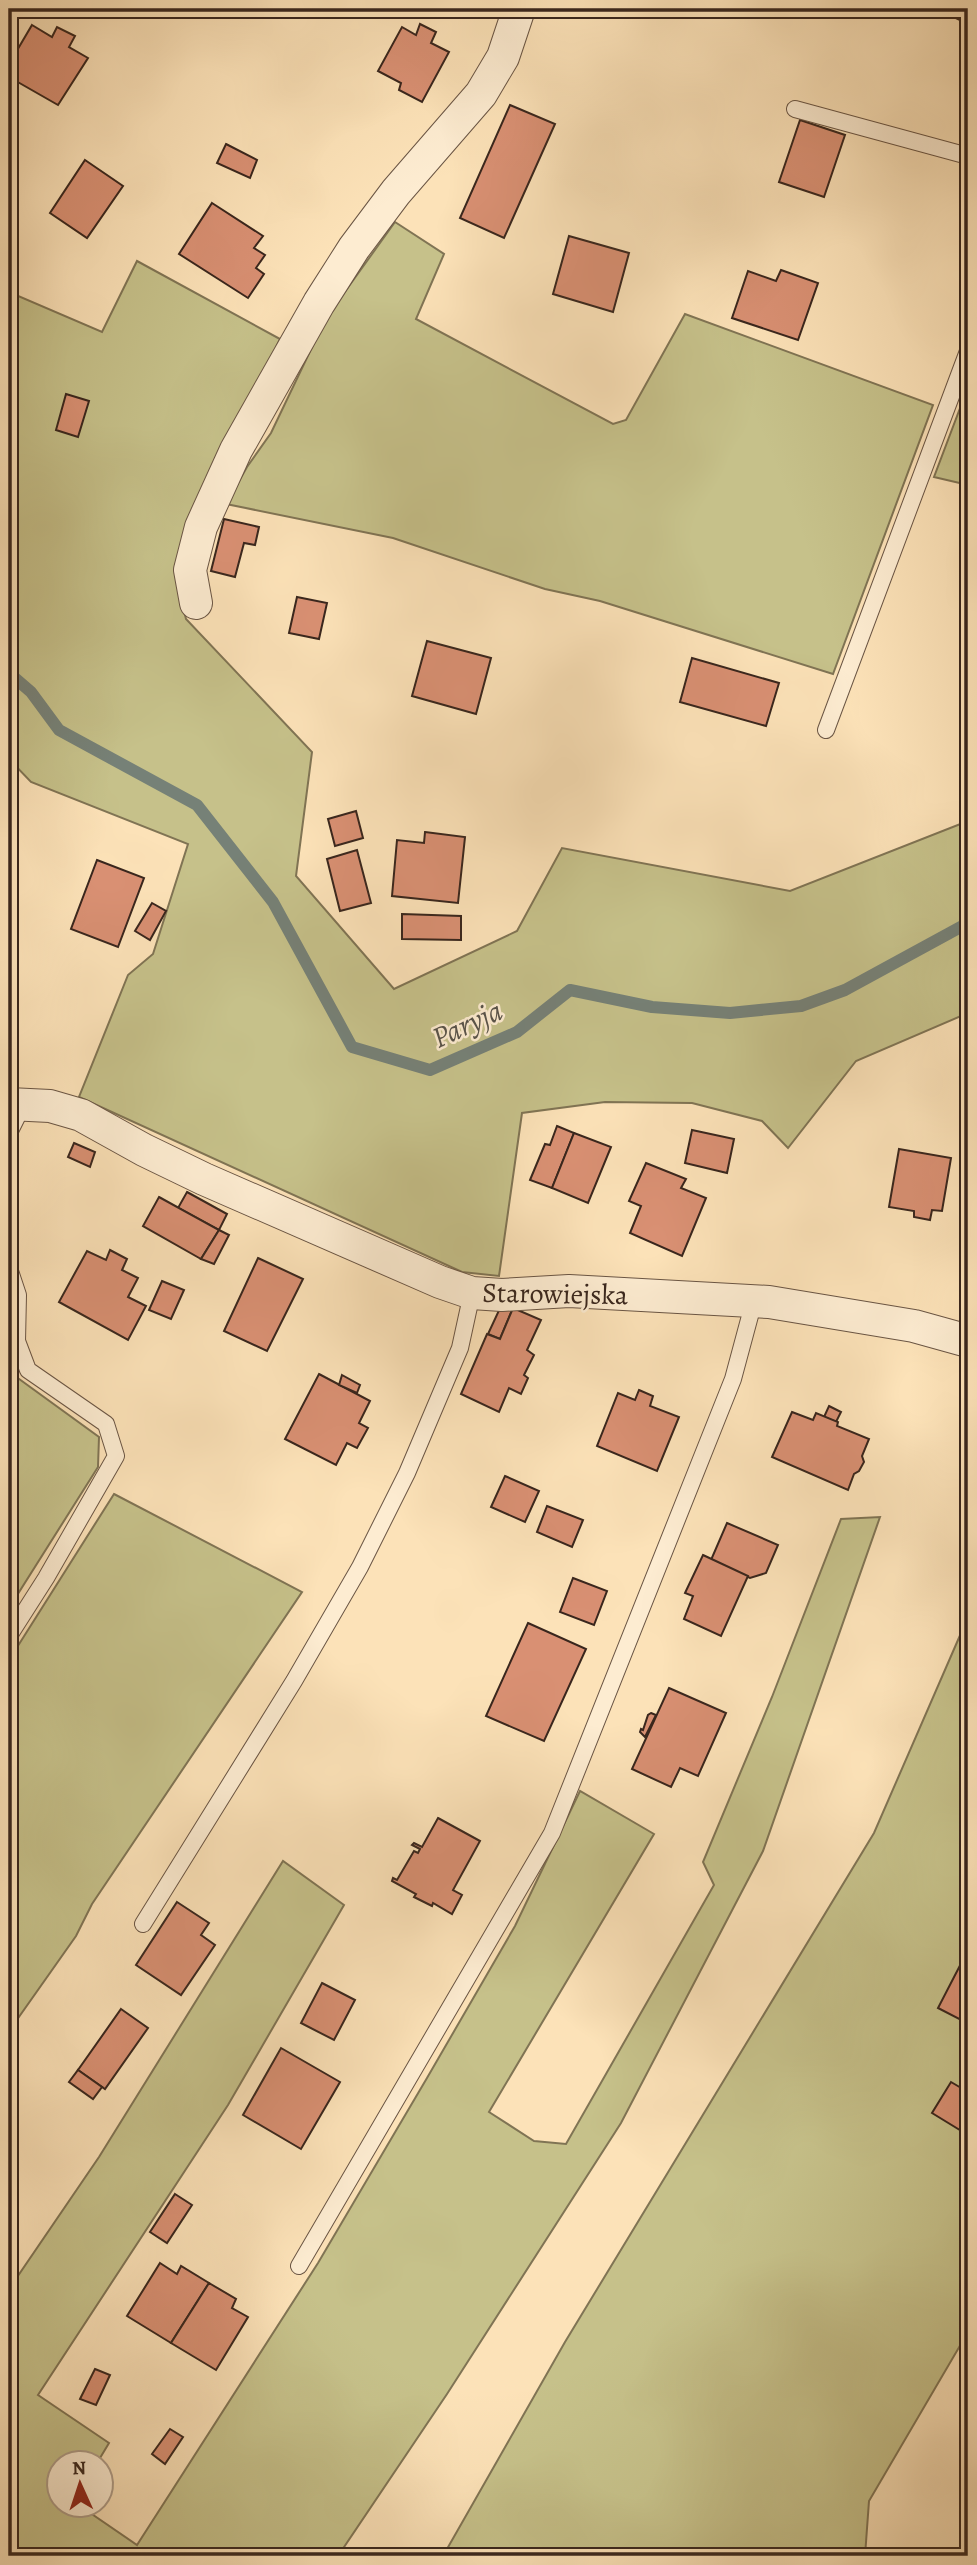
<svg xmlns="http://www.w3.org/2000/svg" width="977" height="2565" font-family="Alegreya,serif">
	<rect width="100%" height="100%" fill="#fce2b8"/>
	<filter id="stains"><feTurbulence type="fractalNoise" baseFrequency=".00286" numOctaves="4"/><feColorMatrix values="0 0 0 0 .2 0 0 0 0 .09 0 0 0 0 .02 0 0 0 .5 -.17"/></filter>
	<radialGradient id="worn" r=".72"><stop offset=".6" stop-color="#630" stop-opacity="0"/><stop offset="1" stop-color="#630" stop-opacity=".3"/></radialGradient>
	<g fill="#c6c18a" stroke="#807454" stroke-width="2">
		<polygon points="395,222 444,254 416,319 613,424 626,420 685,314 933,405 833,674 600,601 545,589 393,538 226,504 247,467 271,433 326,318"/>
		<polygon points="137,261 280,339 190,532 180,594 186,619 312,752 296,876 394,989 517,931 562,848 790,891 968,821 968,1013 856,1061 788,1148 762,1121 692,1103 605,1102 522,1113 499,1276 462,1272 79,1097 128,975 153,954 188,844 31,782 9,759 9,292 102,332"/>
		<polygon points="968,387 968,485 934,477"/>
		<polygon points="15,1376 99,1437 98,1467 9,1608 9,1386"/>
		<polygon points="114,1494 302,1592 92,1904 76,1936 9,2031 9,1660"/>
		<polygon points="880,1517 763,1851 621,2123 447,2394 338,2556 9,2556 9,2289 99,2157 283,1861 344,1905 228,2105 38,2395 109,2443 97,2463 60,2464 60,2506 80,2506 137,2545 318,2263 427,2078 515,1926 580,1791 654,1834 489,2112 534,2141 566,2144 714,1885 703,1862 772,1697 841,1519"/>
		<polygon points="968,1617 968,2332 869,2501 865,2556 443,2556 565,2342 874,1833"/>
	</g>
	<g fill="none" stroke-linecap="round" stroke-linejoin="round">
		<polyline stroke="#768177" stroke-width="12" points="9,673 31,692 59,730 197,805 273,902 352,1047 430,1070 517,1032 570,990 652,1007 730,1013 801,1006 845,990 968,923"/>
	</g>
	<g fill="#d99073" stroke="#39261d" stroke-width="2">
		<polygon points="937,9 968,9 968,24"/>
		<polygon points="420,24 436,32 431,43 449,52 422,102 399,90 401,83 378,71 402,27 416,35"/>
		<polygon points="32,25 52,37 57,27 75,36 69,47 88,58 58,105 9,77 9,64"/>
		<polygon points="510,105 555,124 504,238 460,218"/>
		<polygon points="800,120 845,135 824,197 779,182"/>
		<polygon points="226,144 257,160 250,178 217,163"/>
		<polygon points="85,160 123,186 87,238 50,213"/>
		<polygon points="212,203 263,236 254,248 265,255 256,268 264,274 248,298 179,254"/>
		<polygon points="569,236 629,253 613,312 553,294"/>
		<polygon points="781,270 818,283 798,340 732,318 748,271 776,281"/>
		<polygon points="66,394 89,401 78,437 56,430"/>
		<polygon points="224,519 259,527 255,545 244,543 235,577 211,571"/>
		<polygon points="297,597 327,603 319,639 289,633"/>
		<polygon points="427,641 491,658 476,714 412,696"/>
		<polygon points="692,658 779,683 766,726 680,702"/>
		<polygon points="356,811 363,838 335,846 328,819"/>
		<polygon points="425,832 465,837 458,903 392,896 397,840 424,843"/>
		<polygon points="357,850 371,903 340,911 327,859"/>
		<polygon points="97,860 144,878 118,947 71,929"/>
		<polygon points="152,903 166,911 150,940 135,931"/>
		<polygon points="402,914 461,916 461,940 402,939"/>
		<polygon points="557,1126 574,1133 552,1188 530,1180 545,1144 550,1145"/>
		<polygon points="692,1130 734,1139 727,1173 685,1163"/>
		<polygon points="574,1133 611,1147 588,1203 552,1188"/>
		<polygon points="74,1143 95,1152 90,1167 68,1157"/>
		<polygon points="899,1149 951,1158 942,1211 932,1210 930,1220 914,1217 914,1211 889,1207"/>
		<polygon points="646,1163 686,1179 681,1188 706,1198 682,1256 630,1233 641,1206 629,1201"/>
		<polygon points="187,1192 227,1214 219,1230 178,1208"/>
		<polygon points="159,1197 219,1230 201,1259 143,1226"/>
		<polygon points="219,1230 229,1235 214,1264 201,1259"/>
		<polygon points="110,1250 127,1259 122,1270 138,1278 128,1297 146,1306 128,1340 59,1302 87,1251 106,1260"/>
		<polygon points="258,1258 303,1279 267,1351 224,1331"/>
		<polygon points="162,1281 184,1290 171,1319 149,1310"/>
		<polygon points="501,1306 513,1308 500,1339 488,1334"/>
		<polygon points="513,1308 541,1320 527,1350 534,1355 524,1375 528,1378 521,1394 509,1388 499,1412 461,1394 487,1334 500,1339"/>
		<polygon points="319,1374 370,1401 359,1423 368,1428 357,1448 347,1443 336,1465 285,1439"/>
		<polygon points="342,1375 360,1385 357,1393 339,1385"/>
		<polygon points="639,1390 653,1396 650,1406 679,1417 657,1471 597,1446 618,1393 635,1400"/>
		<polygon points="829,1406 841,1412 836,1422 824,1417"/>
		<polygon points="792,1412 813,1420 816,1413 838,1422 837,1426 869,1439 862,1456 864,1462 859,1471 854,1474 848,1490 772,1457"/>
		<polygon points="505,1476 539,1491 525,1522 491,1507"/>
		<polygon points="547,1506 583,1520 572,1547 537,1532"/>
		<polygon points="727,1523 778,1545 766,1573 750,1578 711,1560"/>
		<polygon points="703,1555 748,1576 721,1636 684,1619 693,1596 685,1593"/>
		<polygon points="573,1578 607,1591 594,1625 560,1612"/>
		<polygon points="528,1623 586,1649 544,1741 486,1716"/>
		<polygon points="669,1688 726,1713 698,1776 680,1768 671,1787 632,1769"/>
		<polygon points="651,1713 656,1715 645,1737 640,1732 641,1729 643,1730 648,1715"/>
		<polygon points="438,1818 480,1841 453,1890 462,1895 452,1914 433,1903 432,1906 414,1897 416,1894 392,1881 393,1878 397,1880 414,1851 418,1853 420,1849 412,1845 414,1843 422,1847"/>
		<polygon points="177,1902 209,1923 201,1935 215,1945 181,1995 136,1965"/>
		<polygon points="968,1950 968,2016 965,2022 938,2008"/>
		<polygon points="322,1983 355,2000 334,2040 301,2023"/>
		<polygon points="121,2009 148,2028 105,2089 78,2070"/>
		<polygon points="281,2048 340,2082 301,2149 243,2115"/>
		<polygon points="78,2070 102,2087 93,2099 69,2082"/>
		<polygon points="951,2082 968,2092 968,2135 932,2113"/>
		<polygon points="175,2194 192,2205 167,2243 150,2232"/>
		<polygon points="160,2263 177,2274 181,2266 209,2283 171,2343 127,2316"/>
		<polygon points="209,2283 236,2299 232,2308 248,2317 216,2370 171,2343"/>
		<polygon points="95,2369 110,2375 96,2405 80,2399"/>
		<polygon points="170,2429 183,2437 165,2464 152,2454"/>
	</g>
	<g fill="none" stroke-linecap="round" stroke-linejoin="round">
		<defs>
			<g id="service">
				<polyline points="795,109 968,156"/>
				<polyline points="826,730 968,351"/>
				<polyline points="9,1133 23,1105"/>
				<polyline points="9,1268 18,1295 17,1341 28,1370 106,1424 116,1456 46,1578 9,1636"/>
				<polyline points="143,1924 294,1681 360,1567 407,1473 460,1348 472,1293"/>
				<polyline points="299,2266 552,1833 733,1379 754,1301"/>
			</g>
			<g id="minor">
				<polyline points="196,603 190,570 201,527 236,450 319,303 354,248 396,192 481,94 503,57 519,9"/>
				<polyline points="9,1104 50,1106 81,1115 144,1150 204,1179 440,1282 472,1293 502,1295 569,1291 769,1302 914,1326 968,1341"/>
			</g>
		</defs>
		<use href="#service" stroke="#6a5544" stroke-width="18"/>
		<use href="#minor" stroke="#6a5544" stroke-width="34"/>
		<use href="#service" stroke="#fdecd1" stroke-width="16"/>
		<use href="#minor" stroke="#fdecd1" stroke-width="32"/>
	</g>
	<g text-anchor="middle" stroke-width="5" stroke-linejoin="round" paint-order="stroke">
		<g font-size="28" fill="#39261d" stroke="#fdecd1">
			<text transform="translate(555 1293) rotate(1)" y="10">Starowiejska</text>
		</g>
		<g font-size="30" font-style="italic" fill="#58534a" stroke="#fdecd1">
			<text transform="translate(467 1024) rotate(-25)" y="10">Paryja</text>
		</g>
	</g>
	<rect width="977" height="2565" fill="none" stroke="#fce2b8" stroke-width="35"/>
	<rect x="10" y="10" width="956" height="2544" fill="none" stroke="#39261d" stroke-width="3.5"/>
	<rect x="18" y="18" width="942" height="2530" fill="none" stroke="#39261d" stroke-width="2"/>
	<g transform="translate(80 2484) rotate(357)"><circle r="33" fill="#fdecd1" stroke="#af9d89" stroke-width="2"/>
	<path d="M0-5L12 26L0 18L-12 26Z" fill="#8f2418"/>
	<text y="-10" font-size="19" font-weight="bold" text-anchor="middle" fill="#39261d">N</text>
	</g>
	<rect width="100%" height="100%" filter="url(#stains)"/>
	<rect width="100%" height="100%" fill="url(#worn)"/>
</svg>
